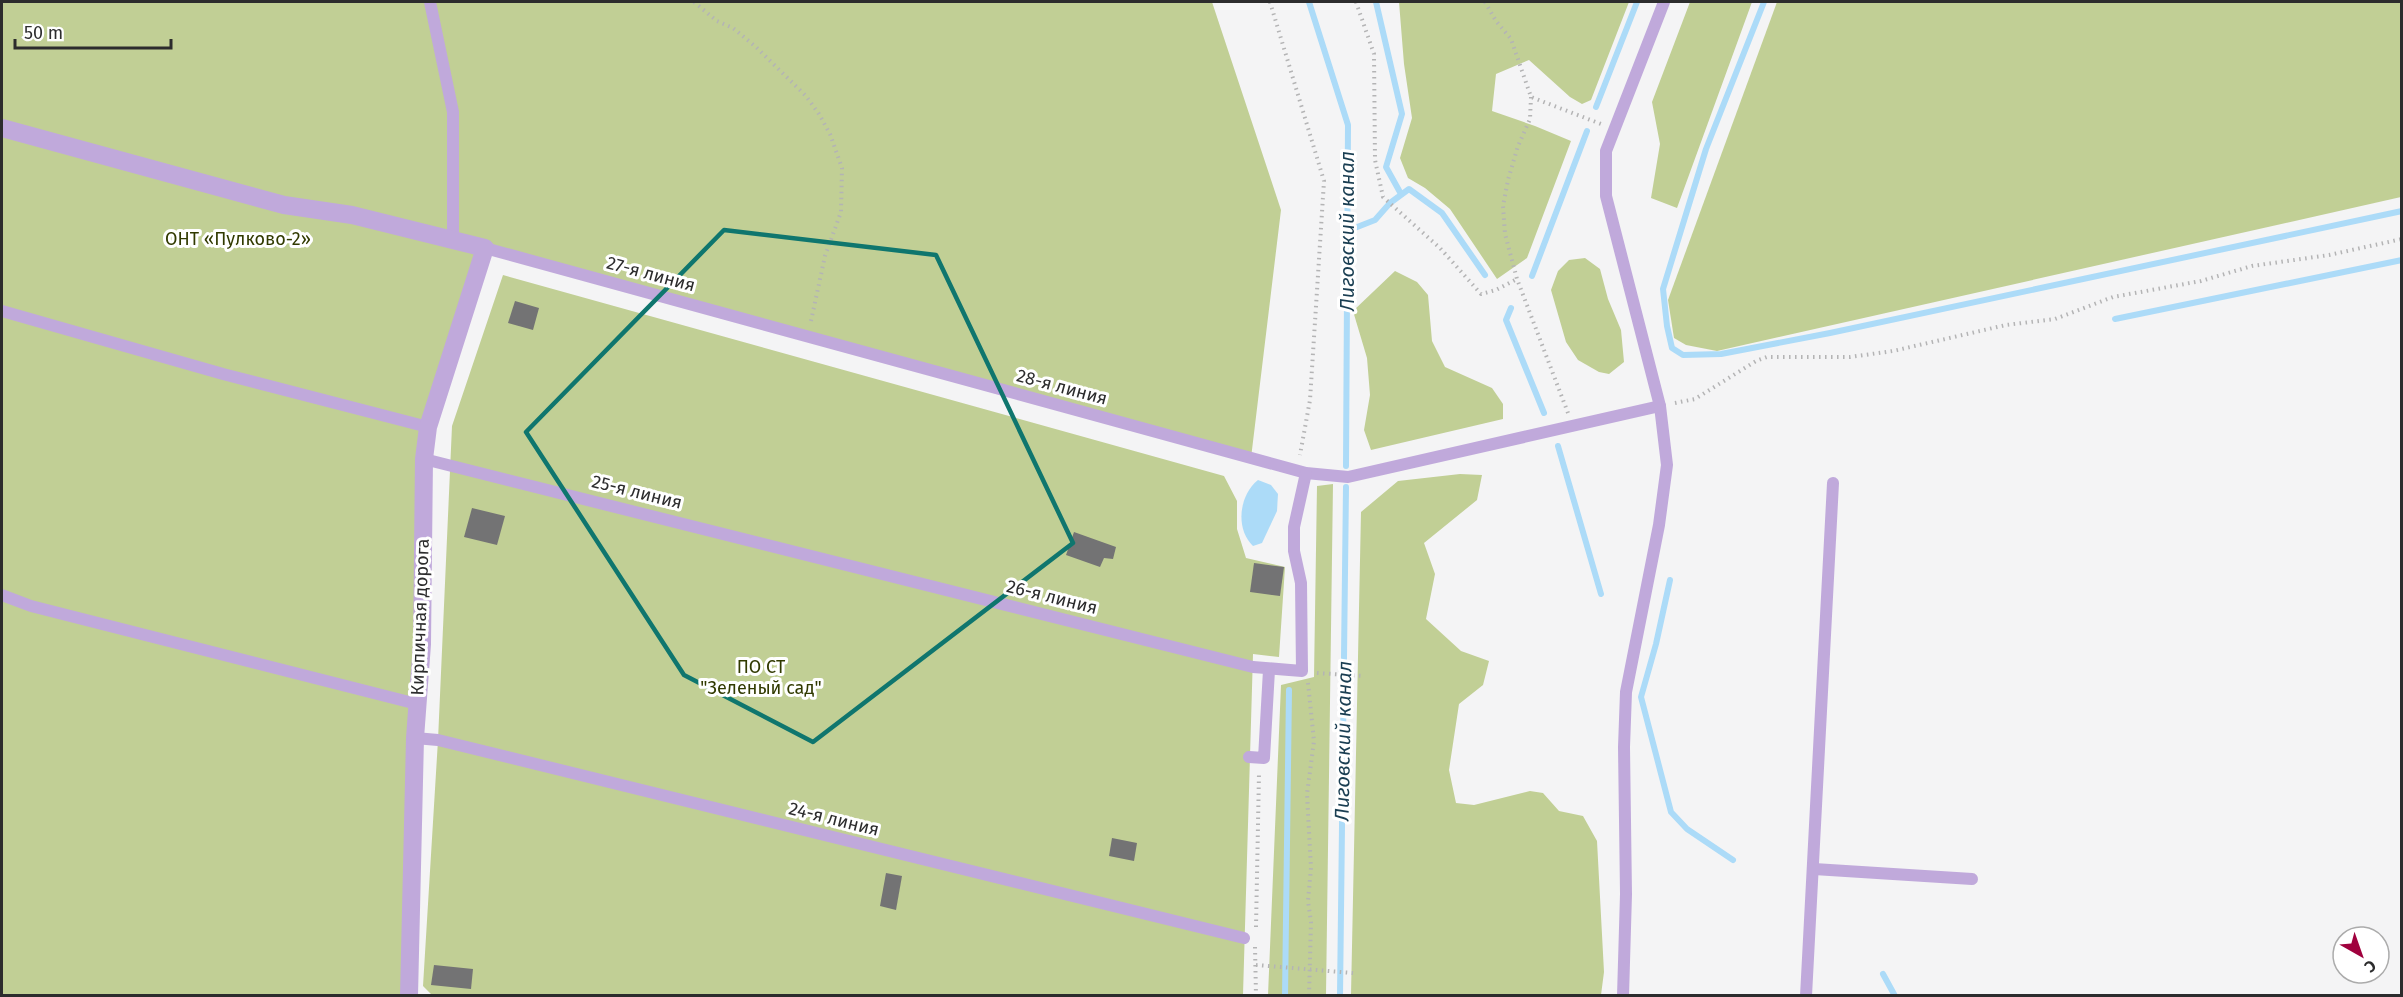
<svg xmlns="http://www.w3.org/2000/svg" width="2403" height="997" font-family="'Fira Sans',sans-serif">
	<rect width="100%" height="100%" fill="#f4f4f5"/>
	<g fill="#c1cf95">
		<polygon points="2,2 1212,2 1281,210 1251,458 485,248 428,427 409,995 2,996"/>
		<polygon points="1399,2 1629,2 1591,100 1582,104 1570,97 1529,60 1496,74 1492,111 1535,126 1571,141 1527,258 1497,279 1450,209 1425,188 1408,178 1400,158 1412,118 1404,64"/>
		<polygon points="1690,2 1752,2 1677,208 1651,198 1660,144 1652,102"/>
		<polygon points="1777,2 2401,2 2401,197 1717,351 1686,345 1674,338 1668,300"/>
		<polygon points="1585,258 1600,269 1608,299 1621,330 1624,362 1609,374 1599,372 1578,360 1566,342 1551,290 1558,271 1569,260"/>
		<polygon points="1395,271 1417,282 1428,295 1432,341 1445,367 1492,388 1503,404 1503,419 1371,450 1364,430 1370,395 1367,358 1353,311"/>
		<polygon points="503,275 1224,476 1237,501 1237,529 1246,558 1285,567 1279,657 1253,654 1243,995 433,996 423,986 438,740 452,426"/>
		<polygon points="1460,474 1482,475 1477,500 1424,543 1435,574 1426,619 1461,651 1489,661 1483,685 1459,704 1449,770 1456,803 1474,805 1530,791 1543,793 1559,811 1583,816 1597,841 1604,972 1601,995 1351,995 1361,512 1398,481"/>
		<polygon points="1333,484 1326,995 1268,995 1281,685 1314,677 1317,486"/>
	</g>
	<path fill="#acdbf8" d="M1258 480 1271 485 1278 494 1277 511 1262 543 1253 546C1235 529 1239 495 1258 480Z"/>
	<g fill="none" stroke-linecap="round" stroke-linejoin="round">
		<g stroke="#acdbf8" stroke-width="6">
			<polyline points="1309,2 1348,125 1346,466"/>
			<polyline points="1376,2 1402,114 1386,167 1401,194"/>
			<polyline points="1764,2 1706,149 1663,289 1667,326 1672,348 1683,355 1721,354 1830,333 2402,211"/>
			<polyline points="1596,107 1637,2"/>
			<polyline points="1347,231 1375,220 1390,203 1409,189 1442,213 1485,275"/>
			<polyline points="1532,276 1587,131"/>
			<polyline points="1511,308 1506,320 1544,413"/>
			<polyline points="2115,319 2402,260"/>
			<polyline points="1558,446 1601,594"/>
			<polyline points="1670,580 1656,644 1641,697 1671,812 1687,829 1733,860"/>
			<polyline points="1883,974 1895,996"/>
			<polyline points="1285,996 1289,690"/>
			<polyline points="1340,996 1346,487"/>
		</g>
	</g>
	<g fill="#737374">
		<polygon points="515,301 539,308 533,330 508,323"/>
		<polygon points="472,508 505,516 497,545 464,537"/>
		<polygon points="1074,532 1116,547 1113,559 1104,558 1100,567 1066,555"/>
		<polygon points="1254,563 1284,567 1280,596 1250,592"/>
		<polygon points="1112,838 1137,843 1134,861 1109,856"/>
		<polygon points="886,873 902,876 896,910 880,906"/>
		<polygon points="434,965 473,969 471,989 431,985"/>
	</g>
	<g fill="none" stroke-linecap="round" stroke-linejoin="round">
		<g stroke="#b4b4b5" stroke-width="4" stroke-dasharray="1.5 4.5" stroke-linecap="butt">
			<polyline points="694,2 717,21 733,28 756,47 806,96 819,114 830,134 842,168 841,212 825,256 811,321"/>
			<polyline points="1270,2 1324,181 1310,400 1300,455"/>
			<polyline points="1356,2 1374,54 1375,160 1383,197 1440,248 1481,294 1496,290 1517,279"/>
			<polyline points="1485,2 1496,21 1511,39 1531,97 1601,124"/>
			<polyline points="1531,97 1530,119 1518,146 1508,180 1503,206 1505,234 1517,279 1568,413"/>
			<polyline points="1675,403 1695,399 1756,361 1767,357 1850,357 1893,351 2006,325 2055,319 2113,297 2201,281 2252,266 2329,255 2402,239"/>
			<polyline points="1317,673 1364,676"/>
			<polyline points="1308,683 1314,741 1307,794 1311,868 1308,901 1311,922 1309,996"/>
			<polyline points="1256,927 1259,773"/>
			<polyline points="1255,947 1256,996"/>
			<polyline points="1256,965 1353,973"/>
		</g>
		<g stroke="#c0a9db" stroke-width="12">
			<polyline points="430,2 453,112 453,241"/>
			<polyline points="485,248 1306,473 1348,477 1660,406"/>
			<polyline points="2,311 223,374 428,427"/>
			<polyline points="424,459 1253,667 1302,671 1301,583 1294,551 1294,527 1306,473"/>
			<polyline points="2,595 31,606 417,704"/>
			<polyline points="415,738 438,740 1244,938"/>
			<polyline points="1249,757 1264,758 1269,670"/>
			<polyline points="1814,869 1972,879"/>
			<polyline points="1623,996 1626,894 1624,747 1626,692 1659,525 1667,465 1660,406 1606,196 1606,151 1664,2"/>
			<polyline points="1806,996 1833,483"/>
		</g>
		<polyline stroke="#c0a9db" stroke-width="18" points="2,128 284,205 352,215 485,248 428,427 424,459 422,644 415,738 409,996"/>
	</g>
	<path fill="none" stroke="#0f766e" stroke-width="4.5" stroke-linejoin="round" d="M724 230 936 255 1073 543 813 742 684 675 526 432Z"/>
	<g text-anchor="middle" stroke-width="6" stroke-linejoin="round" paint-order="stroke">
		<g font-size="18" fill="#313a00" stroke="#fff">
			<text x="238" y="245">ОНТ «Пулково-2»</text>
			<text x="761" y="673">ПО СТ<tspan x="761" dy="21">"Зеленый сад"</tspan></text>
		</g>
		<g font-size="18" fill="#2c2c2d" stroke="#fff">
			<text transform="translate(651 274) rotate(15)" y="6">27-я линия</text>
			<text transform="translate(1062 387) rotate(15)" y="6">28-я линия</text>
			<text transform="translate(637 492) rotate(14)" y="6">25-я линия</text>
			<text transform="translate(1052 597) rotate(14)" y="6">26-я линия</text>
			<text transform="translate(420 617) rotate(-88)" y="6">Кирпичная дорога</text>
			<text transform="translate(834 819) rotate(14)" y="6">24-я линия</text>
		</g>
		<g font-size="20" font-style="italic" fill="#1a3e52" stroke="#fff">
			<text transform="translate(1347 231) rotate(-90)" y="7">Лиговский канал</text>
			<text transform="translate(1343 741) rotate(-89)" y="7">Лиговский канал</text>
		</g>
	</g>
	<rect width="2403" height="997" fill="none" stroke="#2c2c2d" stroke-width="6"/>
	<g transform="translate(2361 955) rotate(140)"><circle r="28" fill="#ffffff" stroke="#ababab" stroke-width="1.5"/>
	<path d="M0-4.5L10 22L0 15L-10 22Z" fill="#a0013e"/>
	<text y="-9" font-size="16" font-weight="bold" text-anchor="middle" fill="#2c2c2d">С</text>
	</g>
	<path d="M15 39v9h156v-9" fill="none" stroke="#2c2c2d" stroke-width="3"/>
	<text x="24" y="39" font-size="18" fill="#2c2c2d" stroke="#ffffff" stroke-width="4.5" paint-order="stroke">50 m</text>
</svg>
